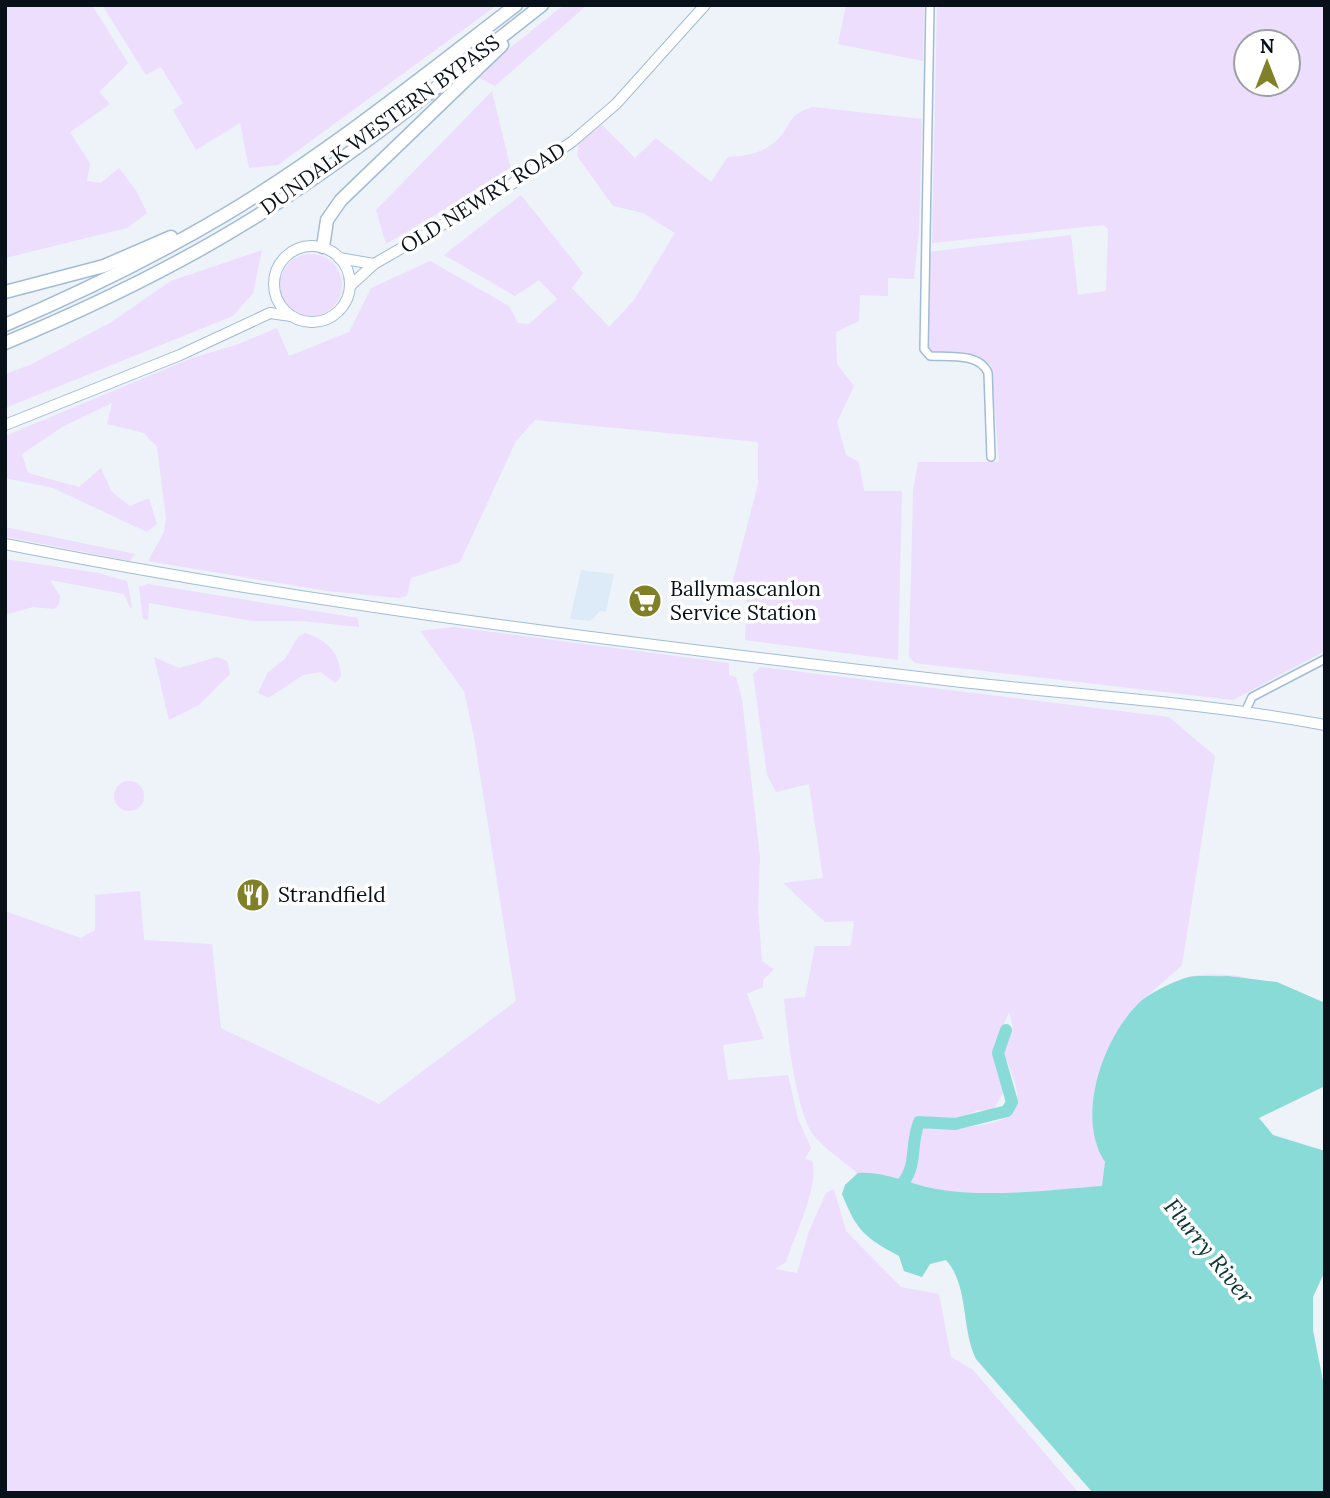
<svg xmlns="http://www.w3.org/2000/svg" width="1330" height="1498" font-family="Lora,serif">
	<rect width="100%" height="100%" fill="#edf3f9"/>
	<polygon fill="#ddeaf8" points="581,570 614,574 606,612 600,611 590,621 570,619"/>
	<g fill="#ecdefc" fill-rule="evenodd">
		<polygon points="5,5 92,5 128,63 99,92 110,104 70,132 90,163 87,181 101,183 119,168 137,192 147,213 127,228 5,258"/>
		<polygon points="102,5 497,5 278,165 249,168 240,123 196,150 173,110 183,103 161,67 146,75"/>
		<polygon points="564,5 587,5 495,86 479,78 505,52"/>
		<polygon points="846,5 924,5 923,61 838,44"/>
		<path d="M937 5H1325V651L1233 700 915 663 909 657 913 491 918 462H999L991 365 977 355 931 352 927 348 928 252 1071 235 1078 295 1106 291 1108 229 1103 225 932 243ZM1246 42H1288V84H1246Z"/>
		<polygon points="492,91 511,170 386,244 376,210"/>
		<path d="M813 107 922 119 919 230 914 279 888 278V296L860 295 859 321 836 332 837 364 854 386 837 422 846 455 859 462 864 491H902L898 660 745 640 747 603 733 580 758 484V442L535 420 516 441 460 562 411 578 407 596 399 598 327 591 148 561 164 532 166 518 157 447 144 433 107 424 112 403 62 427 22 454 28 473 79 487 101 468 112 492 130 506 149 498 157 524 147 532 53 488 5 478V436L192 358 236 345 277 328 289 356 349 332 371 288 430 261 509 306 518 323 529 324 557 299 539 280 515 296 444 255 521 195 583 273 572 288 609 327 634 300 675 233 643 213 613 206 577 156 579 142 602 125 635 158 656 138 711 182 728 157C745 156 761 154 775 142 793 126 785 115 813 107Z"/>
		<polygon points="262,250 253,293 233,316 5,408 5,374 30,365 110,323 171,281"/>
		<circle cx="311" cy="285" r="31"/>
		<polygon points="5,527 135,554 130,561 7,537"/>
		<polygon points="5,559 98,573 127,581 132,607 131,609 124,594 50,580 60,596 59,604 54,609 33,607 5,615"/>
		<polygon points="148,584 358,618 359,627 302,621 252,621 149,603 148,620 143,619 139,587"/>
		<path d="M454 627 729 663V675L736 677 742 699 760 857 758 910 762 961 774 969 763 980V987L747 994 764 1039 723 1045 728 1080 788 1075 798 1119 811 1148 805 1159 812 1161C820 1184 794 1237 786 1262L775 1269 797 1273 809 1231 826 1193 834 1189 846 1231 901 1287 939 1294 951 1357 973 1370 1079 1493H5V911L81 938 95 930V895L140 891 144 940 212 944 221 1028 379 1104 516 1001 474 737 464 691 420 631Z"/>
		<path d="M305 633C326 639 340 653 341 676L335 683 321 672 303 675 268 698 258 693 268 672 285 659 298 637Z"/>
		<polygon points="154,657 179,668 217,657 227,661 230,674 199,705 169,720"/>
		<path d="M761 667 1169 717 1215 756 1182 965 1144 999C1158 993 1173 981 1188 977 1232 967 1285 986 1325 1003L1156 1190 902 1195 917 1167V1135L922 1125C947 1127 1024 1134 1017 1092 1015 1079 1008 1064 1003 1051L1013 1027 1009 1012 994 1046 1005 1089 993 1111 979 1110 955 1119 921 1116 913 1128 908 1164 893 1190 937 1240 1093 1493 976 1359C961 1328 969 1286 946 1260L930 1264 922 1277 904 1271 899 1256C864 1237 857 1231 842 1194L845 1185 857 1173C844 1161 827 1151 815 1137 796 1116 787 1029 784 999L805 997 815 946H851L854 921 825 922 783 883 823 878 809 784 776 792 767 775 753 674Z"/>
		<circle cx="129" cy="796" r="15"/>
	</g>
	<path fill="#89dbd8" d="M1227 976 1277 982 1325 1003V1086L1259 1118 1273 1135 1325 1151V1271L1313 1297V1330L1325 1391V1493H1093L976 1359C961 1328 969 1285 946 1260L930 1264 922 1277 904 1271 899 1256C864 1237 857 1231 842 1194L845 1185 858 1173C886 1171 908 1184 936 1189 987 1198 1050 1190 1102 1186L1105 1162C1075 1117 1103 1037 1140 1002 1150 993 1176 980 1189 977 1200 975 1215 977 1227 976Z"/>
	<g fill="none" stroke-linecap="round" stroke-linejoin="round">
		<path stroke="#89dbd8" stroke-width="12" d="M895 1193C921 1165 908 1152 919 1122L955 1124 1007 1111 1012 1102 998 1053 1006 1030"/>
		<defs>
			<g id="street">
				<path d="M930 5 924 349 930 356C949 357 980 353 988 373L991 457"/>
				<polyline points="1245,712 1252,697 1325,659"/>
			</g>
			<g id="secondary">
				<circle cx="312" cy="284" r="38"/>
				<polyline points="339,258 374,264"/>
				<polyline points="350,286 374,264 506,188 573,141 616,104 705,5"/>
				<polyline points="5,425 180,355 270,313 291,316"/>
				<path d="M5 544C318 606 636 644 953 681 1076 695 1202 702 1325 725"/>
			</g>
			<g id="highway">
				<polyline points="323,247 327,220 341,200 502,45"/>
				<polyline points="5,292 104,266 171,237"/>
				<path d="M5 325C82 292 156 256 228 213 329 152 422 77 516 5"/>
				<path d="M5 343C94 306 179 265 260 214 359 151 450 77 542 5"/>
			</g>
		</defs>
		<use href="#street" stroke="#a1bcd7" stroke-width="10"/>
		<use href="#secondary" stroke="#a1bcd7" stroke-width="12"/>
		<use href="#highway" stroke="#a1bcd7" stroke-width="15"/>
		<use href="#street" stroke="#fff" stroke-width="7"/>
		<use href="#secondary" stroke="#fff" stroke-width="10"/>
		<use href="#highway" stroke="#fff" stroke-width="12"/>
	</g>
	<defs>
		<symbol id="supermarket-disc" viewBox="-11 -11 22 22"><circle r="9.5" fill="#808028" stroke="#fff"/><path d="M-6-5.5h2.5l.6 2H6L4.5 2H-2.5L-4.4-4H-6ZM-1.5 3.2a1.3 1.3 0 1 0 .1 0ZM3 3.2a1.3 1.3 0 1 0 .1 0Z" fill="#fff"/></symbol>
		<symbol id="restaurant-disc" viewBox="-11 -11 22 22"><circle r="9.5" fill="#808028" stroke="#fff"/><path d="M-5-6h1v4h1v-4h1v4h1v-4h1v5L-1.5 .5V6h-2V.5L-5-1ZM5-6V6H3V1.5H1.5Q1.5-4 5-6Z" fill="#fff"/></symbol>
	</defs>
	<g fill-rule="evenodd">
		<use href="#supermarket-disc" x="626" y="582" width="38" height="38"/>
		<use href="#restaurant-disc" x="234" y="876" width="38" height="38"/>
	</g>
	<g text-anchor="middle" stroke-width="7" stroke-linejoin="round" paint-order="stroke">
		<g font-size="21" fill="#08111a" stroke="#fff">
			<text transform="translate(380 125) rotate(-36)" y="7">DUNDALK WESTERN BYPASS</text>
			<text transform="translate(483 198) rotate(-32)" y="7">OLD NEWRY ROAD</text>
		</g>
		<g font-size="21" fill="#08111a" stroke="#fff" text-anchor="start">
			<text x="670" y="596">Ballymascanlon<tspan x="670" dy="24">Service Station</tspan></text>
			<text x="278" y="902">Strandfield</text>
		</g>
		<g font-size="23" font-style="italic" fill="#0b3434" stroke="#fff">
			<text transform="translate(1209 1251) rotate(51)" y="8">Flurry River</text>
		</g>
	</g>
	<rect width="1330" height="1498" fill="none" stroke="#08111a" stroke-width="14"/>
	<g transform="translate(1267 63)"><circle r="33" fill="#ffffff" stroke="#9ca0a3" stroke-width="2"/>
	<path d="M0-5L12 26L0 18L-12 26Z" fill="#808028"/>
	<text y="-10" font-size="19" font-weight="bold" text-anchor="middle" fill="#08111a">N</text>
	</g>
</svg>
